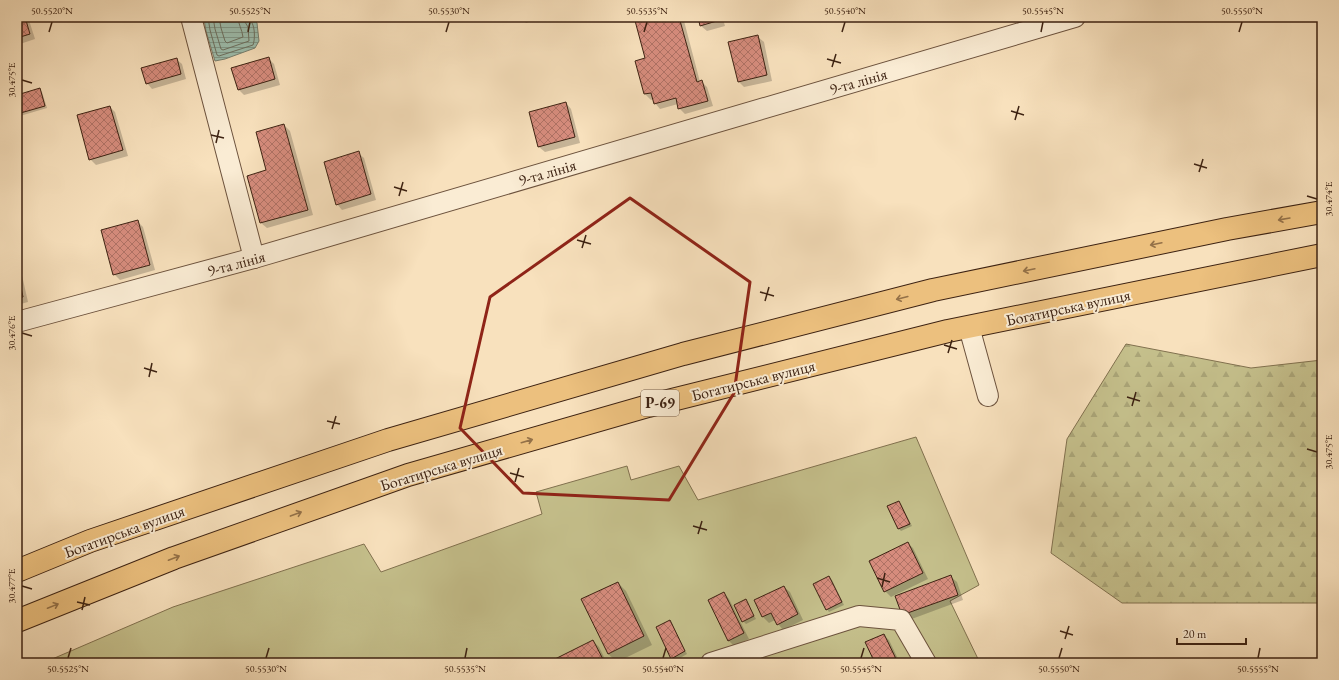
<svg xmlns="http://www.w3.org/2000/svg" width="1339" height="680" font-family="'EB Garamond',serif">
	<defs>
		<pattern id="forest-firs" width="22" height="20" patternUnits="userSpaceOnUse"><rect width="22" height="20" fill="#c5c08c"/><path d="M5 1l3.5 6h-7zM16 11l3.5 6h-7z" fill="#aaa578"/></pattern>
		<pattern id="water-rules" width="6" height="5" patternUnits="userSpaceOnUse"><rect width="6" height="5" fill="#9dbeae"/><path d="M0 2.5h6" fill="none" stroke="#819a8c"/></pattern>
		<pattern id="building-cross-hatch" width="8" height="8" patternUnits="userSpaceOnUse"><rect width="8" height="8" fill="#d68c7d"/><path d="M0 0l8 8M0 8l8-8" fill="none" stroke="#af7265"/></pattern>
	</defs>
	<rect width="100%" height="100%" fill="#f8e1bd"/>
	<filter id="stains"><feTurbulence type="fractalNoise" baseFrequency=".005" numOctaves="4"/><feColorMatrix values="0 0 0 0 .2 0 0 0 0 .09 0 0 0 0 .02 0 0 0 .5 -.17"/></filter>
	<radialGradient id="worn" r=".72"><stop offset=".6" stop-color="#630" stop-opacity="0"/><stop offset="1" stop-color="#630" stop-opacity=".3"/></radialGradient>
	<polygon fill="url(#forest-firs)" stroke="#81714f" points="1126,344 1251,368 1322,360 1322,603 1122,603 1051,553 1067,439"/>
	<polygon fill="#c5c08c" stroke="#81714f" points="916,437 979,585 950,601 980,663 43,663 173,607 364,544 381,572 542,514 536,492 627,466 631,480 679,466 698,500"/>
	<polygon fill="url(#water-rules)" stroke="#778070" points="205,17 252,17 257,23 259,41 255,48 225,59 215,61 206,31 204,19"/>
	<g fill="#0003">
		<polygon points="17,17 28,17 35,39 17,45"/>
		<polygon points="521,17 541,17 526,23"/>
		<polygon points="635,17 683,17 700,82 702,82 707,87 713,106 685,114 679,108 678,104 660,109 655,103 653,99 651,100 645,94 636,61 646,59"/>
		<polygon points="699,17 730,17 723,19 725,26 707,31 701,26"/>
		<polygon points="758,37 764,42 772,81 744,87 738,81"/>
		<polygon points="268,58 274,64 280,85 244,95 239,90"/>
		<polygon points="176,59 182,64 186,79 152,89 147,83"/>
		<polygon points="40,89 42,92 47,108 20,116 17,111 17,96"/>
		<polygon points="566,103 571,109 580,143 545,152 539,147"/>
		<polygon points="110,107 115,112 128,156 96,165 90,159"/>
		<polygon points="284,125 290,131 313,215 267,228 261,223 268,171"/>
		<polygon points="358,153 364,158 376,200 342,210 337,204"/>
		<polygon points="137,221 143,227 155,270 120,280 114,274"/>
		<polygon points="17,267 21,271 28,302 17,305"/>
		<polygon points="898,502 901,504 912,526 901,531 899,529 888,507"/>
		<polygon points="907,543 913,548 928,579 891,597 885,591"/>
		<polygon points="829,577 832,580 844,605 829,612 827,609"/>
		<polygon points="951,577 957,582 963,600 909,620 903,614"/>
		<polygon points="618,583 626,591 652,645 617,662 608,654"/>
		<polygon points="784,587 790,592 803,620 783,630 775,620 769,623 763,617 755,601"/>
		<polygon points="724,593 729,599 749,639 734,646 729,641"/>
		<polygon points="745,600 756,619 746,624 743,621"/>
		<polygon points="670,622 672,624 687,654 675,661 672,658"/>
		<polygon points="883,635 889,640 900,663 876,663"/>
		<polygon points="593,641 599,647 607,663 558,663"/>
	</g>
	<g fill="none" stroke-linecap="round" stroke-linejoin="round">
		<g stroke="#6d7060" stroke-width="1">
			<path d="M208 17 210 30 217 55 219 56 253 45C255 40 255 28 252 23 251 21 250 19 249 17"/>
			<polyline points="213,17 215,29 221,49 223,50 249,41 248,27 245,22 244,17"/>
			<path d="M219 17 221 28 225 41 227 43 243 37C242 29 238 24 238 17"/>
		</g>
	</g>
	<g fill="url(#building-cross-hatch)" stroke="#3d2212">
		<polygon points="17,17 25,17 30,34 17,38"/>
		<polygon points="634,17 679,17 697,82 702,80 708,101 678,109 676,98 654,104 651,93 644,94 635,61 645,58"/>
		<polygon points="698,17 719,17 720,20 700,26"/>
		<polygon points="758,35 767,75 738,82 728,42"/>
		<polygon points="269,57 275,79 238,90 231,68"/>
		<polygon points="177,58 181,74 146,84 141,68"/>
		<polygon points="40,88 45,106 17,114 17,95"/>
		<polygon points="566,102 575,137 538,147 529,112"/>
		<polygon points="110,106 123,150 89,160 77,115"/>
		<polygon points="284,124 308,210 260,223 247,176 266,170 256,132"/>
		<polygon points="359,151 371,194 336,205 324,162"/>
		<polygon points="138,220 150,265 113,275 101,230"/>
		<polygon points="17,270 23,297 17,298"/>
		<polygon points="899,501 910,524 898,529 887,506"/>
		<polygon points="908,542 923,573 884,592 869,561"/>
		<polygon points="951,575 958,595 902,615 895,596"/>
		<polygon points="829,576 842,602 826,610 813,584"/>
		<polygon points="618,582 644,636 608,654 581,599"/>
		<polygon points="784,586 798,614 777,625 771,613 762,617 754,600"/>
		<polygon points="724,592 744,633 728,641 708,600"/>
		<polygon points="746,599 754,616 742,622 734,605"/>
		<polygon points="670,620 685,651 671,659 656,627"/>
		<polygon points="884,634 898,663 875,663 865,642"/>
		<polygon points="593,640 605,663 557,663 555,659"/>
	</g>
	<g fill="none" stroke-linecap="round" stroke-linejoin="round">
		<defs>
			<g id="minor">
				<polyline points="191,17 254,258"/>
				<polyline points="17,322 254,258 1075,17"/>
				<polyline points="969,327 988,396"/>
				<polyline points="711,663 859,616 901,620 926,663"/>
			</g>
			<g id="primary">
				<polyline points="17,571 90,541 388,440 683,354 933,290 1227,229 1322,212"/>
				<polyline points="17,621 174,558 408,475 648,406 948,331 1322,255"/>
			</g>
		</defs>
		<use href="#minor" stroke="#6c523d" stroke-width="22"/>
		<use href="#primary" stroke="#3d2212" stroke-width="24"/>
		<use href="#minor" stroke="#faecd4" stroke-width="20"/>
		<use href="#primary" stroke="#ecc07e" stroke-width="22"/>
	</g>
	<defs><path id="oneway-shaft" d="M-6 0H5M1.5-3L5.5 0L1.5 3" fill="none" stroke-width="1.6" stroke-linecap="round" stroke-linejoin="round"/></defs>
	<g stroke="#947148">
		<use href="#oneway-shaft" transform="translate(1284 219) rotate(170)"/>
		<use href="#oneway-shaft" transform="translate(1156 244) rotate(168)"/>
		<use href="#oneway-shaft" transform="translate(1029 270) rotate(168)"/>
		<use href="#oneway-shaft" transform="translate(902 298) rotate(166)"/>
		<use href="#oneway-shaft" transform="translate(527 441) rotate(-16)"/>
		<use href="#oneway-shaft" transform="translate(296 514) rotate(-20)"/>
		<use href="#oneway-shaft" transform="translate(174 558) rotate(-21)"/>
		<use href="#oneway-shaft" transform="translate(53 606) rotate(-22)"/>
	</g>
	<path fill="none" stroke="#8f2418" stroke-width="3" stroke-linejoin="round" d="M630 198 750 282 734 393 669 500 523 493 460 428 490 297Z"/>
	<path fill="none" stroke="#3d2212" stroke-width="1.5" d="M49 32 52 22M248 32 250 22M446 32 449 22M644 32 647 22M842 32 845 22M1041 32 1043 22M1239 32 1242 22M827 59 841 63M832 67 836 54M22 80 32 83M1011 111 1024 115M1015 120 1019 106M211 135 224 138M216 143 219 130M1194 164 1207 168M1199 172 1203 159M394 187 407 191M399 196 403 182M1307 196 1317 199M577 240 591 244M582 248 586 235M760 292 774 296M765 301 769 287M22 333 32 336M944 345 957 349M948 353 952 340M144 368 157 372M149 377 152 363M1127 397 1140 401M1132 406 1136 392M327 421 340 424M332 429 336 416M1307 449 1317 452M510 473 524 477M515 482 519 468M693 526 707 530M698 534 702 521M877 578 890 582M22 586 32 589M882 587 885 573M77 602 90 605M82 610 85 597M1060 631 1073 635M1065 639 1069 626M68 658 71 648M266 658 269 648M465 658 467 648M663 658 666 648M861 658 864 648M1059 658 1062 648M1258 658 1260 648"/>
	<g text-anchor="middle" stroke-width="4" stroke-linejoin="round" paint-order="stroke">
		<rect fill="#faecd4" stroke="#765f4c" stroke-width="1" x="641" y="390" width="38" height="26" rx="3"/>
		<g font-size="15" font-weight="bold" fill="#3d2212">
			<text x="660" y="408">Р-69</text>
		</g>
		<g font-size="16" fill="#3d2212" stroke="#faecd4">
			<text transform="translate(858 81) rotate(-16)" y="6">9-та лінія</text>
			<text transform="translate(547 172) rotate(-16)" y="6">9-та лінія</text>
			<text transform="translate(236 263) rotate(-15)" y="6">9-та лінія</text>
			<text transform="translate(1068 307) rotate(-12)" y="6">Богатирська вулиця</text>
			<text transform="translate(753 380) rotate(-14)" y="6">Богатирська вулиця</text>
			<text transform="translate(441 467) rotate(-17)" y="6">Богатирська вулиця</text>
			<text transform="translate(124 531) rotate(-20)" y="6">Богатирська вулиця</text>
		</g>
	</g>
	<rect width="1339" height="680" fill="none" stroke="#f8e1bd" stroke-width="44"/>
	<path d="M1177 638v6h69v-6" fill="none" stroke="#3d2212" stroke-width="2"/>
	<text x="1183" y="638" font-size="12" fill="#3d2212" stroke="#faecd4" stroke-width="3" paint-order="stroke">20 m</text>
	<rect x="22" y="22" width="1295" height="636" fill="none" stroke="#3d2212" stroke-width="1.5"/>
	<g font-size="10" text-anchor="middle" fill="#3d2212">
		<text x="52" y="14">50.5520°N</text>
		<text x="250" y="14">50.5525°N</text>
		<text x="449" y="14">50.5530°N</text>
		<text x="647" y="14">50.5535°N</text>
		<text x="845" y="14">50.5540°N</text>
		<text x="1043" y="14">50.5545°N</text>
		<text x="1242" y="14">50.5550°N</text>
		<text transform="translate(11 80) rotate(-90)" y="4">30.475°E</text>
		<text transform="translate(1328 199) rotate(-90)" y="4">30.474°E</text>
		<text transform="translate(11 333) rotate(-90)" y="4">30.476°E</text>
		<text transform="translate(1328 452) rotate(-90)" y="4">30.475°E</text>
		<text transform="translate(11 586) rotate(-90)" y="4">30.477°E</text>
		<text x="68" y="672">50.5525°N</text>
		<text x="266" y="672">50.5530°N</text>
		<text x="465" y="672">50.5535°N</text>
		<text x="663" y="672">50.5540°N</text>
		<text x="861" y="672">50.5545°N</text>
		<text x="1059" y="672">50.5550°N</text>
		<text x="1258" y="672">50.5555°N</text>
	</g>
	<rect width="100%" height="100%" filter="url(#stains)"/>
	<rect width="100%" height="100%" fill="url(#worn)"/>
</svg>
